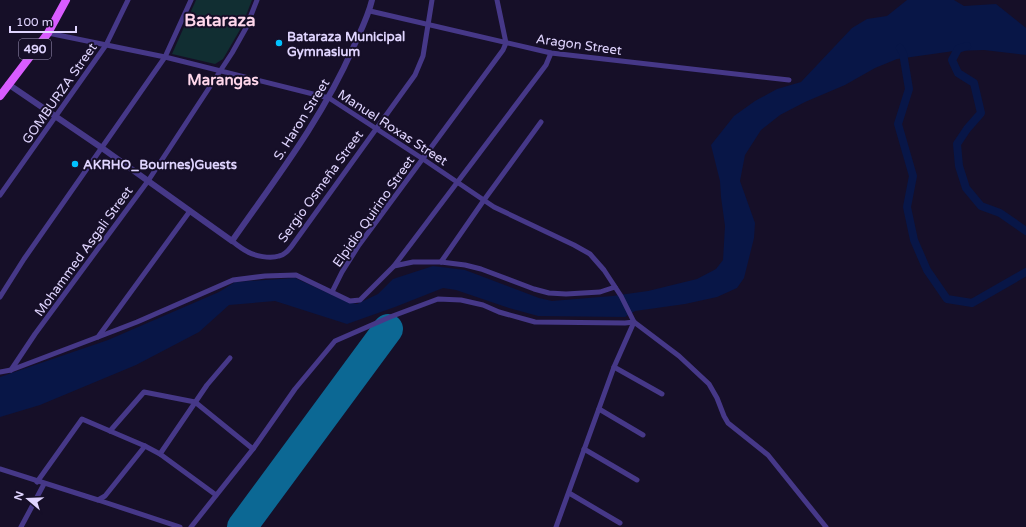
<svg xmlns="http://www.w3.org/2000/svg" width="1026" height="527" font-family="'Varela Round',sans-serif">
	<rect width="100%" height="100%" fill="#160f28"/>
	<polygon fill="#112e32" points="196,0 252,0 241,28 223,59 215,64 172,54"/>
	<polygon fill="#081647" points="907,0 954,0 964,6 996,4 1026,28 1026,55 984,50 954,51 897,59 875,68 845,85 805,102 780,115 761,130 745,155 740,181 755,223 754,238 744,278 737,288 717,297 685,304 635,311 625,317 538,316 509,308 456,290 443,288 395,307 347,324 275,301 229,305 199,332 136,365 40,405 0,417 0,377 108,340 219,292 235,282 295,278 348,302 357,304 378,294 393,279 433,266 465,270 539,298 552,301 612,296 648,291 697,279 716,269 723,260 725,226 721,197 720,181 711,145 734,116 755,101 777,89 801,82 852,28 867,19 887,16"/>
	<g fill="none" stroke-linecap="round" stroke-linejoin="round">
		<g stroke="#081647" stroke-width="8">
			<polyline points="967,46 958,49 952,60 958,73 974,83 981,113 967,129 957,144 959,166 966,188 981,206 1000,213 1026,231"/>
			<polyline points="900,48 903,53 909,89 898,124 913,176 907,207 914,240 927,270 947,299 972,303 1026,272"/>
		</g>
		<polyline stroke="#0c6894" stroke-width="30" points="242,527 388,329"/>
		<g stroke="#463888" stroke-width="5">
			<polyline points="370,11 551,53 789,80"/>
			<polyline points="48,33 165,57 329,98 423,159 494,207 574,245 590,254 604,270 621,296 634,322 679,356 709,384 717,398 724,416 728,423 768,455 826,527"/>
			<polyline points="0,195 106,45 128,0"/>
			<path d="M232 241C237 245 242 249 248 252 255 256 270 259 279 256 284 255 288 251 291 247L415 75 423 56 432 0"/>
			<polyline points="441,262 484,200 541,122"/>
			<polyline points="394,266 546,65 551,53"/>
			<polyline points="332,292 342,272 359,245 503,50 506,43 497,0"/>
			<polyline points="0,297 24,259 165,57 191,0"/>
			<polyline points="98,337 137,322 233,280 265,276 296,275 350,301 360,300 394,266 413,262 441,262 465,265 481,269 534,289 549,293 566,294 600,292 615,287"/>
			<polyline points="614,367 662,394"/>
			<polyline points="11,370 35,334 148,181 232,53 246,28 257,0"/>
			<polyline points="0,372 11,370 98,337 190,211"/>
			<polyline points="599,409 643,435"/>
			<polyline points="110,431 144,392 195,402 253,449"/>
			<polyline points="584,449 637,480"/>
			<polyline points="160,454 207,385 230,358"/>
			<polyline points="0,469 98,500 105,496 145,446"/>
			<polyline points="37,482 82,419 145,446 160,454 216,495"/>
			<polyline points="569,493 620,523"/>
			<polyline points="98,500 180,527"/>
			<polyline points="21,527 44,484"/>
			<polyline points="191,527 253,449 295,389 335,341 390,317 438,299 461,300 483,305 499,312 535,322 625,323 634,322"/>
			<polyline points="556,527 614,367 634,322"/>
		</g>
		<path stroke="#463888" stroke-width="6" d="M8 84 102 148 232 241C276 178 322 119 353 48 360 32 368 17 372 0"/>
		<polyline stroke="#d95cff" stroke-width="8" points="0,96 48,33 66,0"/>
	</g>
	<g fill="#01c2ff" stroke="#160f28" stroke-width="1.5">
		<circle cx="279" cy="43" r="4"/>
		<circle cx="75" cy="164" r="4"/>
	</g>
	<g text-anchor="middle" stroke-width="4" stroke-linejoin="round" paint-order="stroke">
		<rect fill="#160f28" stroke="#a39abe" stroke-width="1" x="19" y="39" width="32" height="20" rx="3"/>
		<g font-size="12" font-weight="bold" fill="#e0d5ff">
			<text x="35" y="53">490</text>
		</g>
		<g font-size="13" font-weight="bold" fill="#e0d5ff" stroke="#160f28" text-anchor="start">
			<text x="287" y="41">Bataraza Municipal<tspan x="287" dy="15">Gymnasium</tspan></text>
			<text x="83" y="169">AKRHO_Bournes)Guests</text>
		</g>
		<g font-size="13" fill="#e0d5ff" stroke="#160f28">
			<text transform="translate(579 44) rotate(8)" y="5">Aragon Street</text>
			<text transform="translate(59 93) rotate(-55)" y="5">GOMBURZA Street</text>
			<text transform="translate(301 119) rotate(-58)" y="5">S. Haron Street</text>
			<text transform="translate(393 127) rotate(33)" y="5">Manuel Roxas Street</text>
			<text transform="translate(320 186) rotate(-54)" y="5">Sergio Osmeña Street</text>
			<text transform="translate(373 211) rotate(-55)" y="5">Elpidio Quirino Street</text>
			<text transform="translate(83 251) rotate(-54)" y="5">Mohammed Asgali Street</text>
		</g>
		<g font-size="15" font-weight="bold" fill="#ffd7eb" stroke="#160f28">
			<text x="223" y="85">Marangas</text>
		</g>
		<g font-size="17" font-weight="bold" fill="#ffd7eb" stroke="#160f28">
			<text x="220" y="26">Bataraza</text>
		</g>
	</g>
	<g transform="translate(28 499) rotate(289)" stroke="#160f28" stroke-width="3" paint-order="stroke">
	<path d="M0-3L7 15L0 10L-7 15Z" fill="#e0d5ff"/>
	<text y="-6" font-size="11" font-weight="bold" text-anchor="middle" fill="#e0d5ff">N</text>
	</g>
	<path d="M10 26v6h66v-6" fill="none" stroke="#e0d5ff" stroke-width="2"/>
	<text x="16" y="26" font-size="12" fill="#e0d5ff" stroke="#160f28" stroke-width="3" paint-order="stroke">100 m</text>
</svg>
